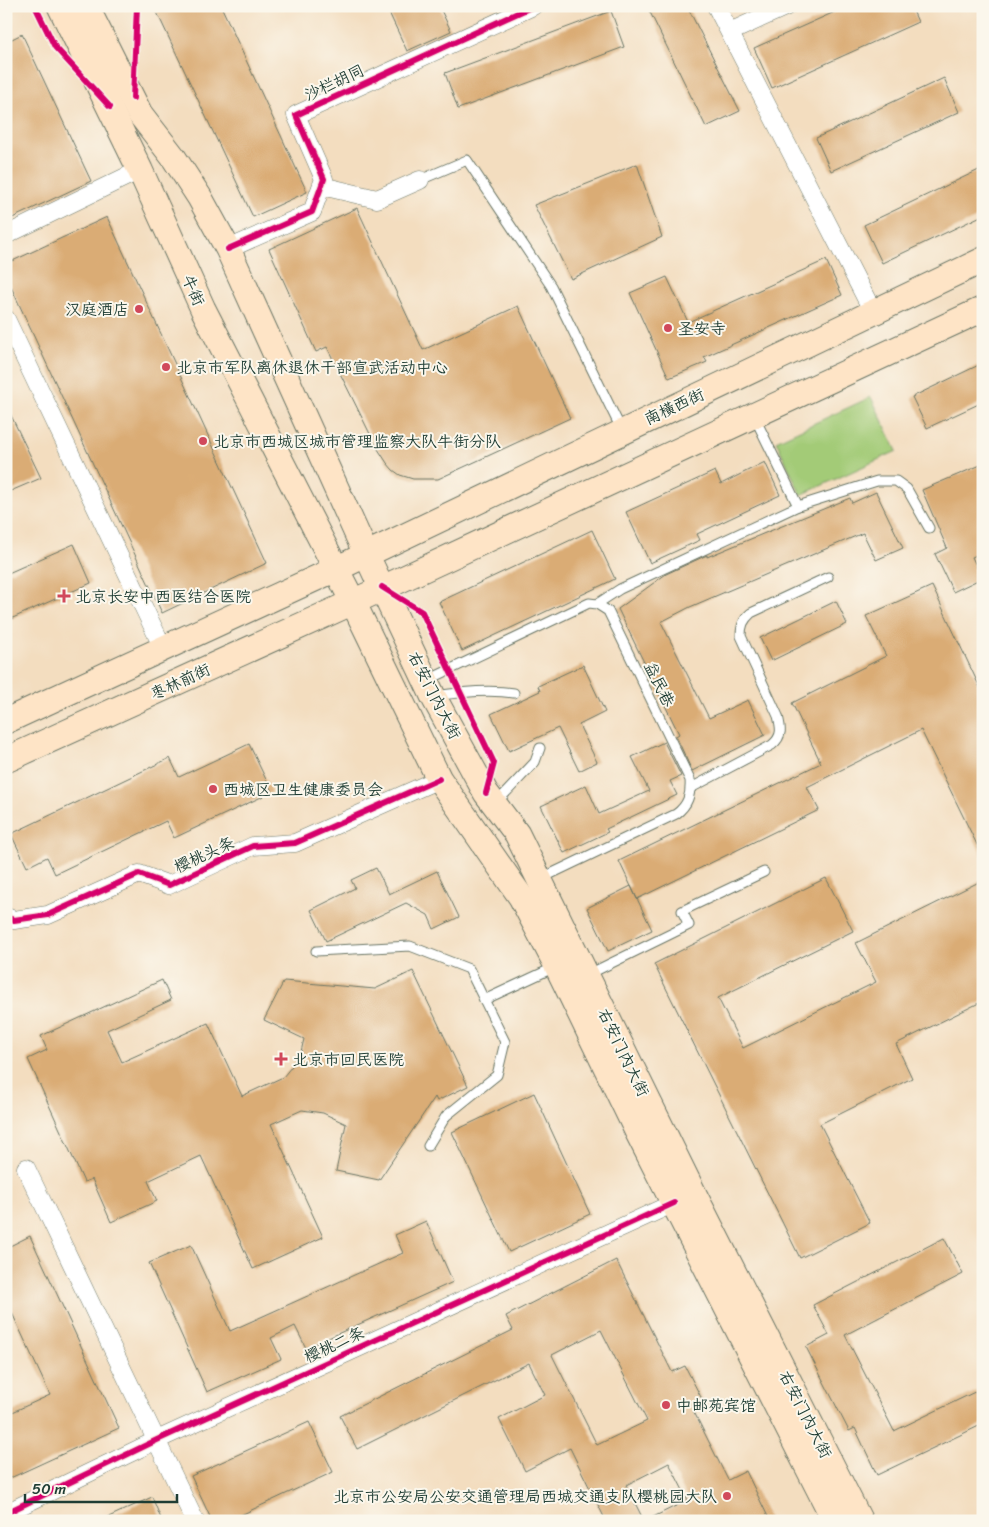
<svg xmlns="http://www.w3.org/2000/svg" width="989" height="1527" font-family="Sriracha,'LXGW WenKai TC',sans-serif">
	<rect width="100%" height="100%" fill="#fbf7ec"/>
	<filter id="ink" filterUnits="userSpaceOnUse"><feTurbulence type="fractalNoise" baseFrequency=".02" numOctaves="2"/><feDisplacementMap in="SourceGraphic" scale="10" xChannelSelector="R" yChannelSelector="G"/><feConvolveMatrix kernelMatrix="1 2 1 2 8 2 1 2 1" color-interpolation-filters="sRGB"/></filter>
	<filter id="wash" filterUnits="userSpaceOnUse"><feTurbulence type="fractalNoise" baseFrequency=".0096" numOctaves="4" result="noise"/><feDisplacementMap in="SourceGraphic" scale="20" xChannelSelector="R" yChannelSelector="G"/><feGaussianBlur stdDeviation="1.12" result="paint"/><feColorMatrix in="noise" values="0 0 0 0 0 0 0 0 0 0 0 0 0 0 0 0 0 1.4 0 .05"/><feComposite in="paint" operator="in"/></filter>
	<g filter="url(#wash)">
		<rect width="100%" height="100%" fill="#f3ddbf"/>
		<polygon fill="#a3cb77" stroke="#618456" points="871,397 897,451 801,495 776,441"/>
		<g id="blocks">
			<g fill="#daac75" fill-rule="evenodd">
				<polygon points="154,6 221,6 307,192 253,217"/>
				<polygon points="386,6 439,6 451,31 407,51"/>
				<polygon points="647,6 687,6 740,111 706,127"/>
				<polygon points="848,6 911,6 918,22 772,88 754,48"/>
				<polygon points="611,11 624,47 458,109 445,73"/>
				<polygon points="22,34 91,181 6,221 6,42"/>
				<polygon points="944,78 959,112 831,171 816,138"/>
				<polygon points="637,164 662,237 571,279 534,205"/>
				<polygon points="983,168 983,215 882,263 864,225"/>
				<polygon points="357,208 423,350 518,306 570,418 438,479 413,479 400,475 393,470 387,463 376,446 327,347 316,352 269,249"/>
				<polygon points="107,217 267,563 162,613 6,276 6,264"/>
				<polygon points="826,260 842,295 704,357 707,362 669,378 630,293 667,277 688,322"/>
				<polygon points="983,363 983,402 927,428 912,397"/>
				<polygon points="6,405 41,478 6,493"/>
				<polygon points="765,462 780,495 697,534 700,540 650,563 626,512 715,471 721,484"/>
				<polygon points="983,464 983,552 972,557 982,578 953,592 935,554 947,548 922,490"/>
				<polygon points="876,492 903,548 876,560 863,533 690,607 661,622 709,718 748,700 765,735 692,771 676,736 679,734 618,609 666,574 707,555 707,557 850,498 852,503"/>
				<polygon points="592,530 615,579 462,651 439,602"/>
				<polygon points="74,544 91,583 6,621 6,574"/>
				<polygon points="932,586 983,694 983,857 921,730 807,787 819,810 637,899 619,861 821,763 792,703 886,656 866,616"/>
				<polygon points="836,601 847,624 771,661 760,638"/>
				<polygon points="583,665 605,712 579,725 597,762 579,771 558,728 509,751 491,714 540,691 538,686"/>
				<polygon points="664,742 681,776 670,781 677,795 606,829 608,832 564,853 541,806 586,785 599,814 649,791 632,757"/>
				<polygon points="249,744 272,792 174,838 166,821 55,874 47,857 27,867 11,834 170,758 179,777"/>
				<polygon points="376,868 389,894 437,871 459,917 434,929 428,915 406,903 326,941 311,910 355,888 351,880"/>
				<polygon points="826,878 853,931 718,998 743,1048 876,982 856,943 983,880 983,1001 896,1044 912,1078 820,1124 870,1223 800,1258 654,964"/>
				<polygon points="631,886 652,930 608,951 587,908"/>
				<polygon points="413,971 468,1086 437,1101 435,1097 379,1180 336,1171 346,1124 323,1113 302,1110 271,1124 323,1237 253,1269 201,1156 148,1181 157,1201 111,1222 92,1179 84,1182 28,1059 47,1050 41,1036 162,980 171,1000 107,1030 122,1062 208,1023 242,1096 283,1077 300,1056 304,1039 264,1020 284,981 375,989"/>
				<polygon points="534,1093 590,1214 509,1252 452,1132"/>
				<polygon points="426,1221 453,1282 306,1348 295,1326 271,1338 281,1359 207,1392 149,1263 191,1245 230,1331 403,1253 395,1235"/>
				<polygon points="30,1236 119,1428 6,1480 6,1415 50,1395 6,1300 6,1248"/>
				<polygon points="944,1238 963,1274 845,1335 894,1431 983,1388 983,1424 877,1475 855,1428 849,1431 806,1347 829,1335 813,1305"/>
				<path d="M616 1260 672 1372 685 1366 705 1405 693 1410 728 1480 746 1471 770 1521H645L688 1500 669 1463 626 1485 644 1521H606L570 1448 525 1471 499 1419 545 1395 529 1363 357 1449 340 1416 513 1330 506 1316ZM601 1330 647 1421 597 1445 552 1355Z"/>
				<polygon points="309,1422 333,1472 228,1521 212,1521 191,1476"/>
				<polygon points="152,1497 162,1521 100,1521"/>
			</g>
		</g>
	</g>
	<g filter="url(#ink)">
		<use href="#blocks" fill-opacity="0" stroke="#697565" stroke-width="1"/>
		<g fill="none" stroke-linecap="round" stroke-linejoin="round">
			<defs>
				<g id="lane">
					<polyline points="420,180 467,160 551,286 622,431"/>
					<polyline points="754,416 798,506"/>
					<polyline points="597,604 620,589 798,506 877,481 896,481 907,489 929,528"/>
					<path d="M426 681 589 603 597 604 608 611 690 780C691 795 688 805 676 814L540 879"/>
					<path d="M435 696C461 692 488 689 514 693"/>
					<path d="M691 788 772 745C783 736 781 728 778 716L741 636C741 626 743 620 751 613L828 577"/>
					<polyline points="495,804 535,762 540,748"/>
					<polyline points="316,951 410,946 469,969 505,1042 497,1075 446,1116 428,1146"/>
					<polyline points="587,975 689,925 682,911 764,872"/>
					<polyline points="484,1000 555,967"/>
				</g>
				<g id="street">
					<polyline points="716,6 873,312"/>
					<polyline points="730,32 787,6"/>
					<polyline points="322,186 377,199 420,180"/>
					<polyline points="6,235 140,170"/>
					<polyline points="228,249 312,212 324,179 296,115 533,6"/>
					<polyline points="6,319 163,648"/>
					<polyline points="6,917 14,920 48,915 139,874 169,885 253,846 295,843 439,779"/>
					<polyline points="26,1168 195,1521"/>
					<polyline points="6,1513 157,1440 674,1203"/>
				</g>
				<g id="secondary">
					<polyline points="60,6 140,170 203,309 353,602 439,779 521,897 557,966 638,1133 835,1521"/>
					<polyline points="86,6 140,114 174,158 200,198 228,249 366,554 433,696 486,793 517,834 694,1194 860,1521"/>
					<polyline points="6,721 336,569 983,260"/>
					<polyline points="6,760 353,602 983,309"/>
				</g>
			</defs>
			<use href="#lane" stroke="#697565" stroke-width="11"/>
			<use href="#street" stroke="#697565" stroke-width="19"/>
			<use href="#secondary" stroke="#697565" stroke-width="27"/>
			<use href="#lane" stroke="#fff" stroke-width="9"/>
			<use href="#street" stroke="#fff" stroke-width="18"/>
			<use href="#secondary" stroke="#fee4c6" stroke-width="25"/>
			<defs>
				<g id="cycleway">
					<polyline points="35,6 55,47 110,107"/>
					<polyline points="133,98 137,6"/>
					<polyline points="228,249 312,212 324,179 296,115 533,6"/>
					<polyline points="382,587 422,612 494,763 486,793"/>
					<polyline points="6,917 14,920 48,915 139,874 169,885 253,846 295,843 439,779"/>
					<polyline points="6,1513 157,1440 674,1203"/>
				</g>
			</defs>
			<use href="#cycleway" stroke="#fbf7ec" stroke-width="9"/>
			<use href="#cycleway" stroke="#d6006c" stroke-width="6"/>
		</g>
	</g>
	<g fill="#d1495b" stroke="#fbf7ec" stroke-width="2">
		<circle cx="139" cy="309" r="5"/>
		<circle cx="668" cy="328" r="5"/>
		<circle cx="166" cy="367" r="5"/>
		<circle cx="203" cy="441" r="5"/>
		<path d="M61.5 588.5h5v5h5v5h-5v5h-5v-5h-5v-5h5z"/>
		<circle cx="213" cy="789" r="5"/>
		<path d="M278.5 1051.5h5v5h5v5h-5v5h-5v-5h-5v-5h5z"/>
		<circle cx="666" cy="1405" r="5"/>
		<circle cx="727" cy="1496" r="5"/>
	</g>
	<g text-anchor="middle" stroke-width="4" stroke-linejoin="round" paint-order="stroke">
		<g font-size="16" fill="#1f3d34" stroke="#fbf7ec">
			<text transform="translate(334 82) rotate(-25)" y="6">沙栏胡同</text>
			<text transform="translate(194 290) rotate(66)" y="6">牛街</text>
			<text transform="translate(674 406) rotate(-25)" y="6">南横西街</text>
			<text transform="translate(180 681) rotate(-25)" y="6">枣林前街</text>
			<text transform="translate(660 684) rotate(64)" y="6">益民巷</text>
			<text transform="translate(435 695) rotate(63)" y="6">右安门内大街</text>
			<text transform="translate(204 854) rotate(-25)" y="6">樱桃头条</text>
			<text transform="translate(624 1052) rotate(64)" y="6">右安门内大街</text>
			<text transform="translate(334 1344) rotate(-25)" y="6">樱桃二条</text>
			<text transform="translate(806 1414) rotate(63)" y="6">右安门内大街</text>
		</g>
		<g font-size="16" fill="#1f3d34" stroke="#fbf7ec" text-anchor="start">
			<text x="129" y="315" text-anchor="end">汉庭酒店</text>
			<text x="678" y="334">圣安寺</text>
			<text x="176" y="373">北京市军队离休退休干部宣武活动中心</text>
			<text x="213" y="447">北京市西城区城市管理监察大队牛街分队</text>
			<text x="75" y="602">北京长安中西医结合医院</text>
			<text x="223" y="795">西城区卫生健康委员会</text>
			<text x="292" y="1065">北京市回民医院</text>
			<text x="676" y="1411">中邮苑宾馆</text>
			<text x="717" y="1502" text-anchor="end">北京市公安局公安交通管理局西城交通支队樱桃园大队</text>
		</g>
	</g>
	<rect width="989" height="1527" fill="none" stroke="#fbf7ec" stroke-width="25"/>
	<path d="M25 1494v8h152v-8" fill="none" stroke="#1f3d34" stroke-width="2.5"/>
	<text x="32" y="1494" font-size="15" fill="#1f3d34" stroke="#fbf7ec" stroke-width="4" paint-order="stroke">50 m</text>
</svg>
